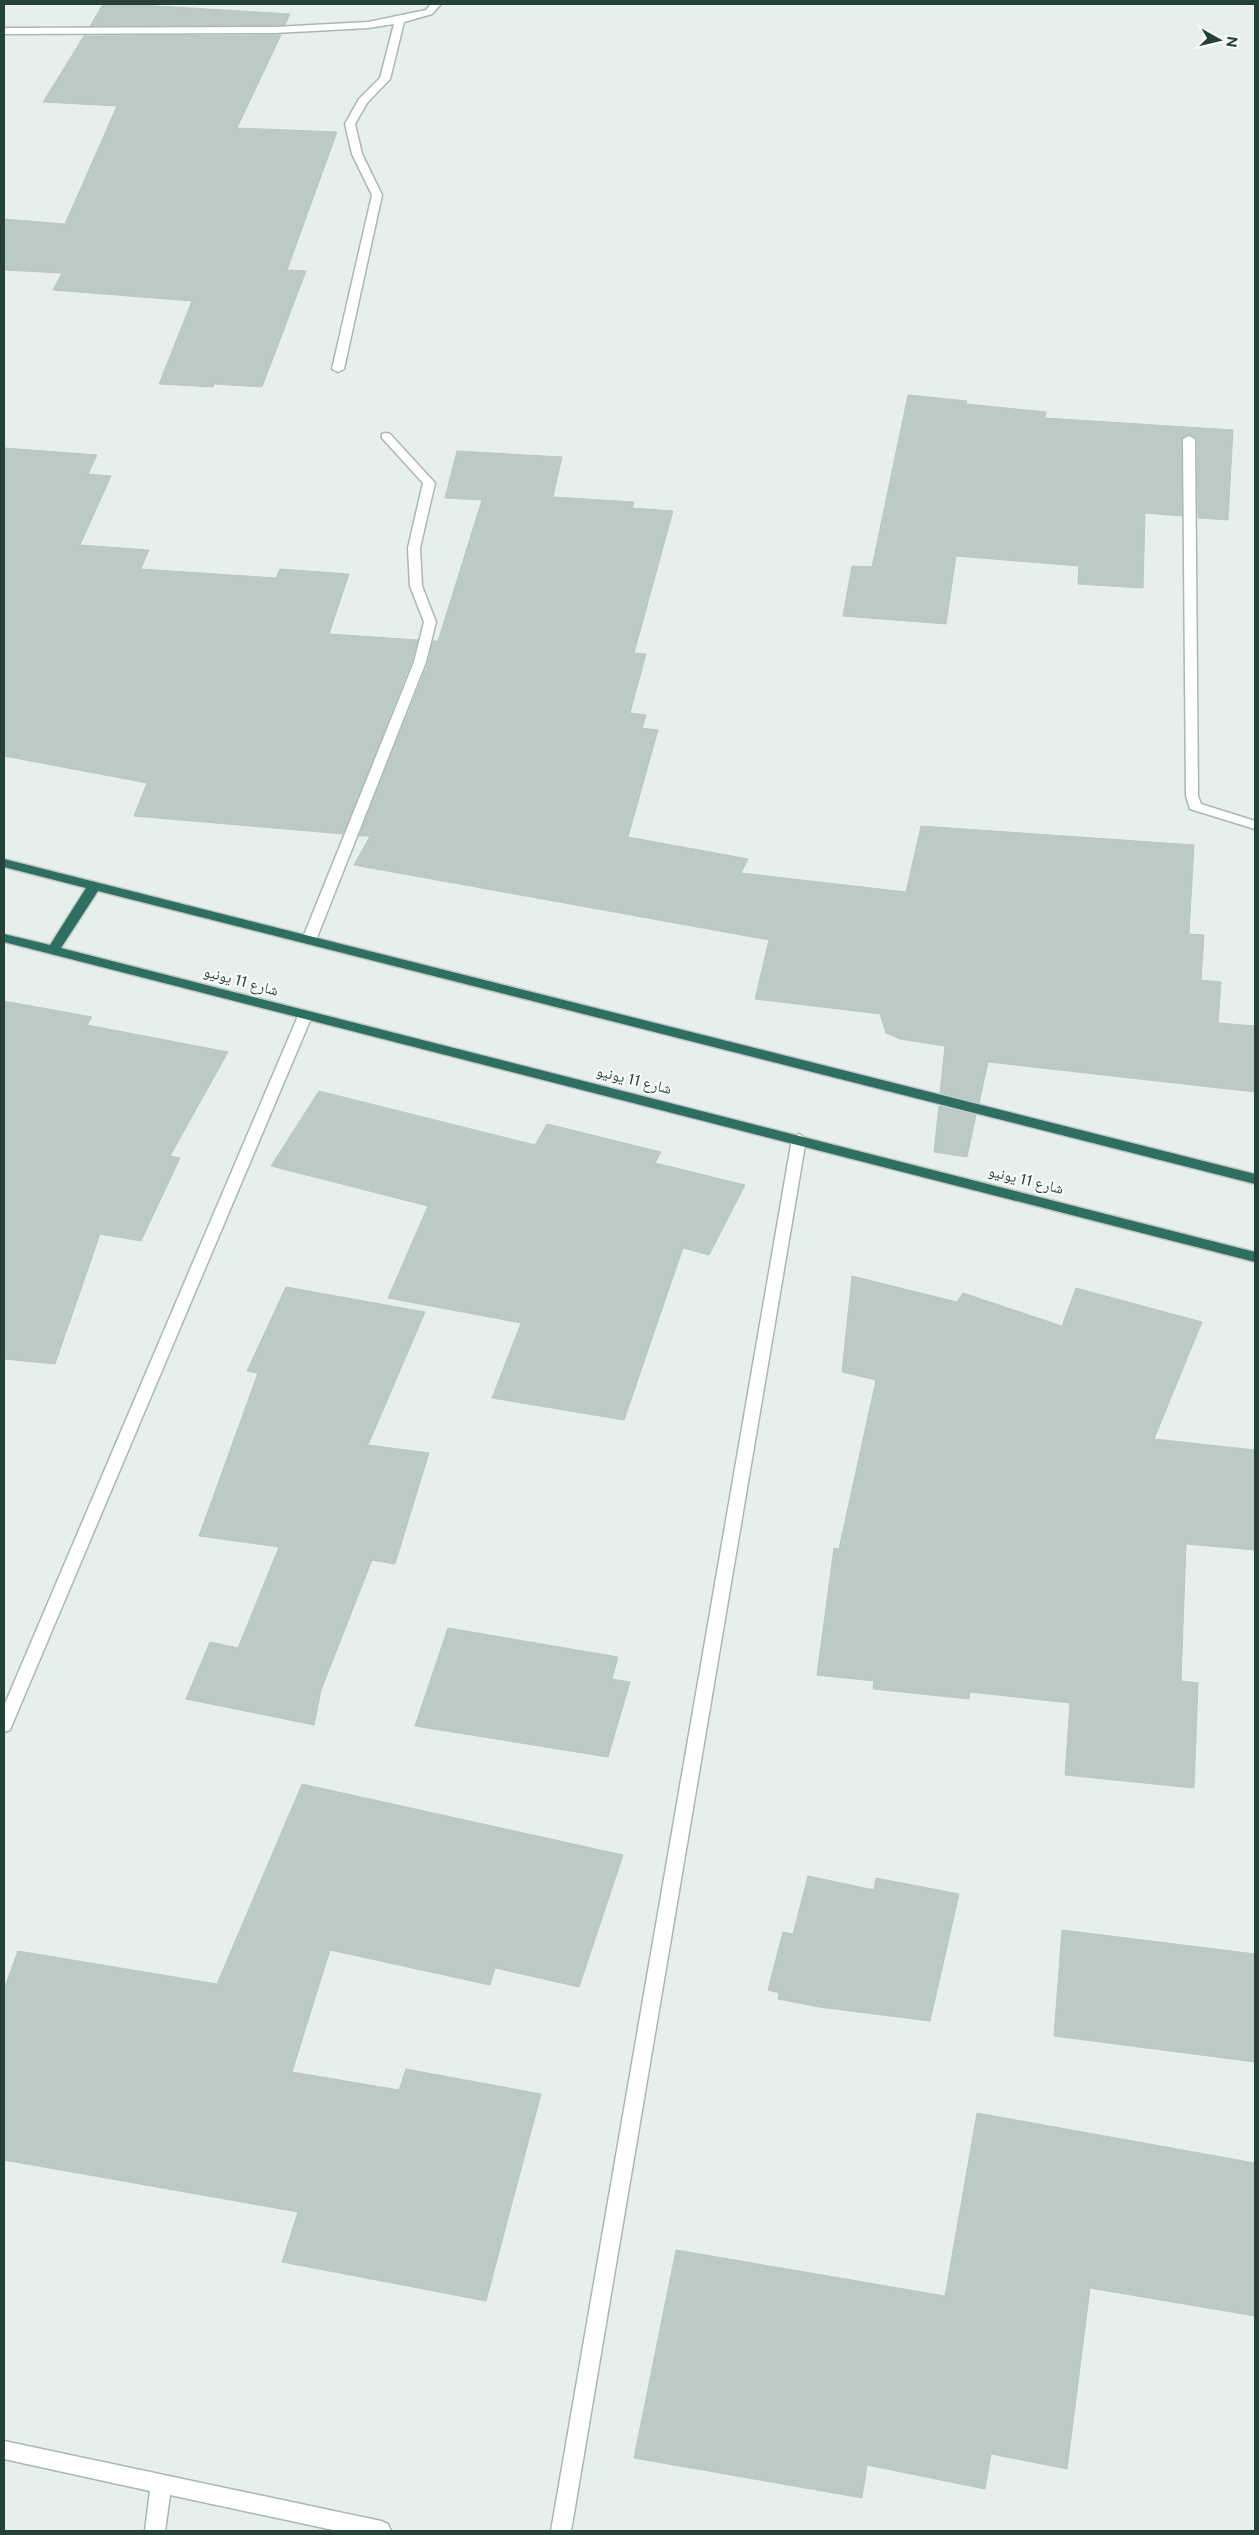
<svg xmlns="http://www.w3.org/2000/svg" width="1259" height="2535" font-family="'Public Sans','Noto Naskh Arabic',sans-serif">
	<rect width="100%" height="100%" fill="#e6efeb"/>
	<g fill="#bbcac4" stroke="#b8c9c2">
		<polygon points="103,4 124,4 290,14 285,25 90,26"/>
		<polygon points="281,35 237,128 337,132 287,270 306,271 262,387 214,384 213,387 159,384 192,301 53,290 62,273 4,270 4,219 65,224 117,106 43,102 84,36"/>
		<polygon points="908,395 967,401 966,404 1046,412 1045,418 1233,430 1228,520 1198,518 1197,439 1188,434 1181,439 1182,516 1145,513 1143,588 1078,584 1079,566 956,556 946,624 843,616 852,566 872,567"/>
		<polygon points="4,448 97,455 88,474 111,476 80,545 149,550 141,569 276,578 280,569 349,574 329,634 418,640 412,661 343,834 134,816 147,783 4,756"/>
		<polygon points="457,451 562,457 553,497 634,502 632,508 673,511 634,653 646,654 630,713 646,715 642,728 658,730 628,837 748,859 741,873 906,892 921,826 1194,845 1189,934 1204,935 1201,980 1221,982 1218,1023 1255,1026 1255,1092 988,1062 979,1103 940,1093 945,1046 900,1039 886,1033 880,1014 755,999 769,940 354,865 370,836 359,836 428,663 433,641 438,641 482,500 445,498"/>
		<polygon points="4,1001 92,1017 87,1025 228,1052 170,1156 180,1158 141,1241 100,1234 55,1364 4,1359"/>
		<polygon points="319,1091 535,1145 547,1124 661,1152 655,1163 745,1185 709,1255 683,1248 624,1420 492,1398 521,1323 388,1298 428,1206 271,1166"/>
		<polygon points="939,1106 976,1115 967,1157 934,1152"/>
		<polygon points="852,1276 957,1302 963,1293 1062,1326 1076,1288 1202,1322 1154,1439 1255,1450 1255,1550 1186,1544 1181,1681 1198,1683 1194,1788 1065,1775 1070,1703 970,1692 969,1699 873,1689 874,1681 817,1675 834,1548 839,1549 876,1380 842,1372"/>
		<polygon points="286,1287 425,1312 368,1445 429,1453 395,1564 372,1560 321,1690 314,1725 186,1699 210,1642 238,1648 279,1547 199,1536 258,1373 247,1371"/>
		<polygon points="448,1628 618,1657 612,1679 630,1682 608,1757 415,1726"/>
		<polygon points="302,1784 623,1855 579,1987 495,1968 490,1985 330,1950 292,2072 399,2090 406,2069 541,2094 486,2301 282,2262 298,2212 4,2160 4,1989 18,1951 217,1984"/>
		<polygon points="808,1876 874,1890 876,1878 959,1894 930,2021 819,2007 778,1999 779,1993 768,1990 783,1932 793,1934"/>
		<polygon points="1062,1930 1255,1954 1255,2062 1054,2036"/>
		<polygon points="977,2113 1255,2163 1255,2316 1090,2288 1067,2469 991,2454 985,2489 867,2465 862,2498 634,2458 676,2250 945,2296"/>
	</g>
	<g fill="none" stroke-linecap="round" stroke-linejoin="round">
		<defs>
			<g id="street">
				<polygon points="431,4 441,4 432,14 404,22 390,79 367,103 355,124 362,154 382,195 344,369 338,372 332,369 372,195 352,154 345,124 359,99 380,78 394,24 368,28 275,33 4,34 4,28 275,27 368,22 426,10"/>
				<polygon points="386,433 390,434 435,483 420,548 422,586 436,622 426,662 316,940 309,944 302,940 414,662 424,622 410,586 408,548 423,483 382,438 382,434"/>
				<polygon points="1189,436 1195,439 1198,796 1201,804 1255,821 1255,829 1190,809 1186,796 1183,439"/>
				<polygon points="305,1012 312,1016 12,1725 10,1730 4,1732 4,1706 298,1016"/>
				<polygon points="799,1134 806,1139 571,2531 551,2531 792,1139"/>
				<polygon points="4,2441 381,2521 388,2524 391,2531 338,2531 170,2495 165,2531 145,2531 150,2491 4,2459"/>
			</g>
			<polygon id="highway" points="4,859 1255,1174 1255,1184 98,891 61,948 1255,1252 1255,1262 4,942 4,934 50,945 86,888 4,867"/>
		</defs>
		<use href="#street" stroke="#a8b8b2" stroke-width="3"/>
		<use href="#highway" stroke="#c2cac8" stroke-width="3"/>
		<use href="#street" fill="#fff" fill-rule="evenodd"/>
		<use href="#highway" fill="#2f6f62" fill-rule="evenodd"/>
	</g>
	<g text-anchor="middle" stroke-width="4.5" stroke-linejoin="round" paint-order="stroke">
		<g font-size="15" fill="#24423a" stroke="#f7fbf9">
			<text transform="translate(241 981) rotate(15)" y="5">شارع 11 يونيو</text>
			<text transform="translate(634 1080) rotate(14)" y="5">شارع 11 يونيو</text>
			<text transform="translate(1026 1180) rotate(14)" y="5">شارع 11 يونيو</text>
		</g>
	</g>
	<rect width="1259" height="2535" fill="none" stroke="#24423a" stroke-width="10"/>
	<g transform="translate(1219 40) rotate(98)" stroke="#f7fbf9" stroke-width="4" paint-order="stroke">
	<path d="M0-4L9 19L0 12L-9 19Z" fill="#24423a"/>
	<text y="-8" font-size="14" font-weight="bold" text-anchor="middle" fill="#24423a">N</text>
	</g>
</svg>
